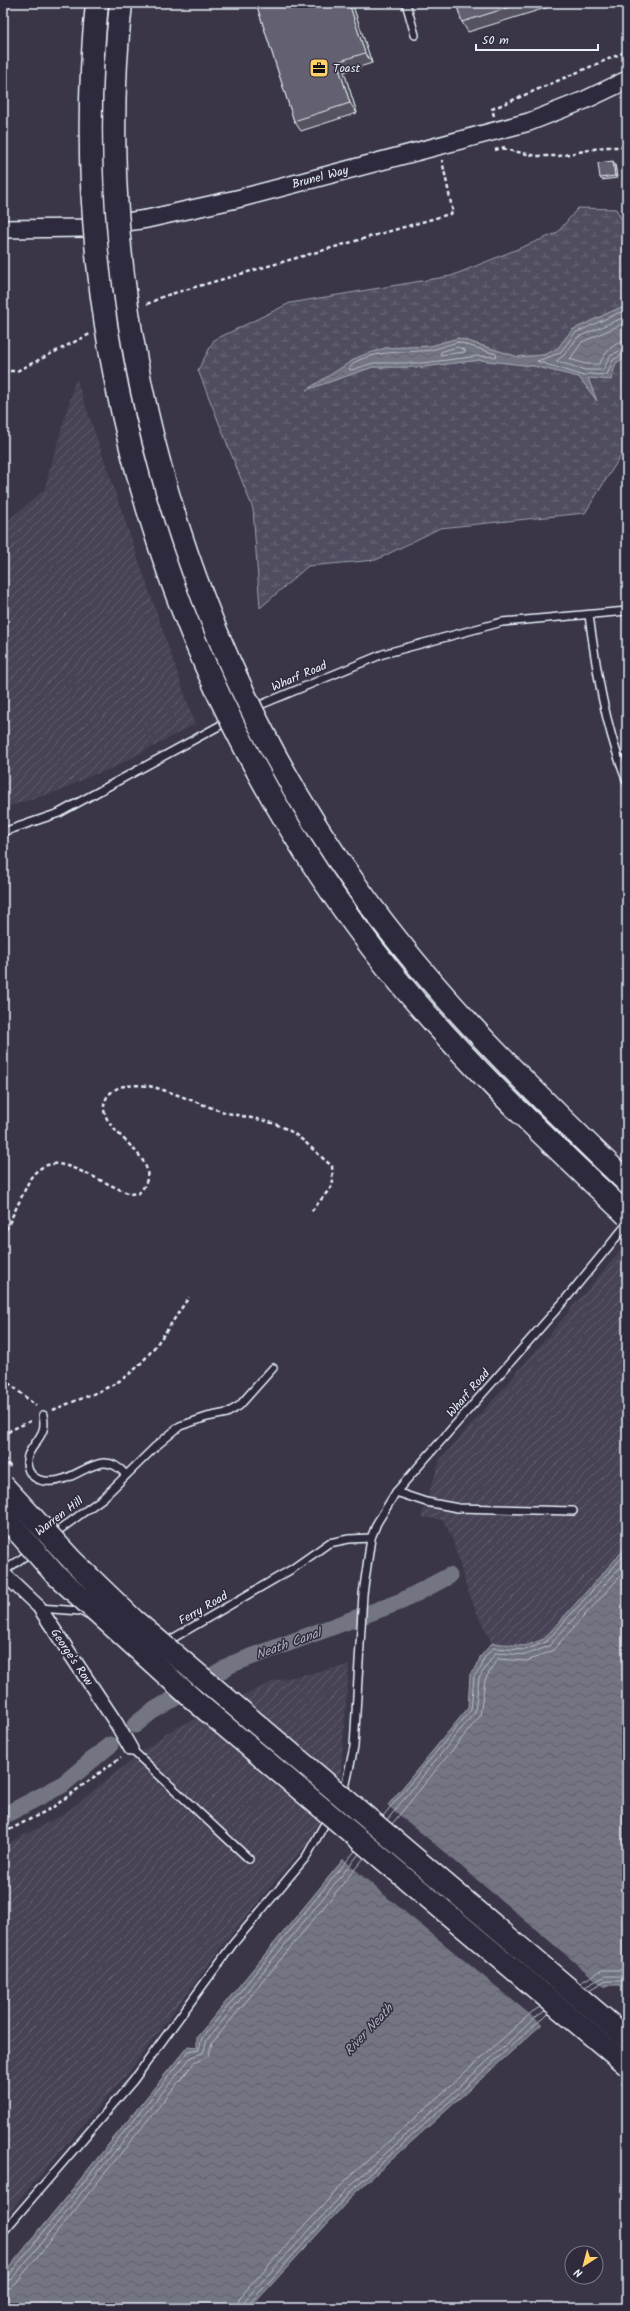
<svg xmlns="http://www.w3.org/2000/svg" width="630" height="2311" font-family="Kalam,sans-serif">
	<defs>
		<pattern id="industrial-furrows" width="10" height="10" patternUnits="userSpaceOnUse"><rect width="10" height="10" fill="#464354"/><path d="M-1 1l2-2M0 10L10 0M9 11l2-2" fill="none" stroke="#615f6d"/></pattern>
		<pattern id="wetland-marsh" width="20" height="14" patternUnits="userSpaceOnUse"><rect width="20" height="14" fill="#504e5f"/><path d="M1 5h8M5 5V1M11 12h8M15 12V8" fill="none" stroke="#696877"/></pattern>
		<pattern id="water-waves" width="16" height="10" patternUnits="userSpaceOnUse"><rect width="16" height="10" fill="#737482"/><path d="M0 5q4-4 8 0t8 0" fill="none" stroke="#5f6069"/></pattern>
	</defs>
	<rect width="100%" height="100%" fill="#3a3648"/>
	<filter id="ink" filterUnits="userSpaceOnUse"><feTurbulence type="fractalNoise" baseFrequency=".025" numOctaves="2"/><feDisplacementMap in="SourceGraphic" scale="8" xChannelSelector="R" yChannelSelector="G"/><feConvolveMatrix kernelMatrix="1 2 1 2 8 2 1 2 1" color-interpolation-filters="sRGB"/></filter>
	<g filter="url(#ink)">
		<g fill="url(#industrial-furrows)">
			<polygon points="76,378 195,724 109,770 89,776 62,790 3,808 3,525 44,490"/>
			<polygon points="621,1250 627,1256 627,1546 544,1639 525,1646 492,1643 477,1614 466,1586 452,1538 443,1520 421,1517 440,1460 515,1375"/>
			<polygon points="349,1665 340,1782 316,1833 228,1938 136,2063 3,2219 3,1846 64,1814 166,1733 274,1681"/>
		</g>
		<polygon fill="url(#wetland-marsh)" stroke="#9ca0ac" points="578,208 616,209 627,230 627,307 617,309 572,330 557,349 544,355 518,357 458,338 431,346 385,348 308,389 373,367 423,367 479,360 534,366 579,377 596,399 588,378 627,356 627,446 585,513 440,528 376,560 308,566 260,608 253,509 198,370 214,340 290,303 451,276 557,233"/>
		<g fill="url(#water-waves)" stroke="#a2a6b1">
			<polygon points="627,307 627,356 616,363 611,380 588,378 597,401 579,377 534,366 479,360 423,367 373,367 306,390 358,357 385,348 431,346 458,338 518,357 544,355 557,349 572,330 617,309"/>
			<polygon points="627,1546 627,1985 607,1985 542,2024 357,2191 250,2308 3,2308 3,2275 188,2046 197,2047 197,2037 468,1708 470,1674 477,1666 480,1657 492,1643 525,1646 544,1639"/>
		</g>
		<polygon fill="#3a3648" points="386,1804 437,1846 605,1988 543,2025 388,1898 342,1858"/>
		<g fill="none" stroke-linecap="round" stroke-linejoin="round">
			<g stroke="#b9bfc9" stroke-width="1">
				<polyline points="627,311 618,313 575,333 560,353 537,361 584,376 589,374 607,375 613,360 627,352"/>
				<polyline points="627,316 578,337 564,355 556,361 585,370 603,370 610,356 627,347"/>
				<path d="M627 322 582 342 570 359 585 364H599C606 353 612 342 627 341"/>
				<path d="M458 342 496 354 497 357 479 356 423 363H373L352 370 349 369C360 349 412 353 431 350 440 348 449 344 458 342Z"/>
				<polygon points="458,347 465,350 465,352 440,355 441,352"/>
				<polyline points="383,1816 471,1710 474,1676 481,1668 484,1658 493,1648 525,1650 546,1642 627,1552"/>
				<polyline points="387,1820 475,1712 479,1678 495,1653 526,1655 549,1646 627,1560"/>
				<polyline points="392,1824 480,1716 485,1680 497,1659 527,1661 552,1651 627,1569"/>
				<polyline points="580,1983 602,1970 627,1970"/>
				<polyline points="585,1987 605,1976 627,1976"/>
				<polyline points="589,1991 606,1981 627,1981"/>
				<polyline points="3,2277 8,2276 189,2051 199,2049 202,2038 355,1851"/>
				<polyline points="3,2282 12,2279 191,2057 203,2053 207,2040 359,1854"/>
				<polyline points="3,2289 10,2288 16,2283 194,2063 208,2056 212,2043 364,1858"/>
				<polyline points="236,2308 240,2297 346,2180 532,2012 540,2007"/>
				<polyline points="242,2308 245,2300 351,2185 536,2017 545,2011"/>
				<polyline points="247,2308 249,2304 354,2188 539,2021 549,2014"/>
			</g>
			<g stroke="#737482" stroke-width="17">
				<polyline points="135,1725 151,1712 232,1664 402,1601 449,1576"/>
				<polyline points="3,1816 62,1785 110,1745"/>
			</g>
			<defs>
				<g id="service">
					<polyline points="406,3 415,35"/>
					<path d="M589 615C597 675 605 725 627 782"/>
					<polyline points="253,708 383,654 502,622 627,611"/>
					<polyline points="3,832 59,813 230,720"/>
					<path d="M43 1415C44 1420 45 1424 43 1430 38 1445 21 1453 29 1471 32 1477 39 1481 46 1481 78 1485 100 1443 126 1475"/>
					<polyline points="396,1492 426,1502 458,1508 573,1511"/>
					<polyline points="51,1536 103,1498 155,1447 180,1426 207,1417 227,1413 239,1406 273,1368"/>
					<polyline points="3,1572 32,1551"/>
					<polyline points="39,1608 80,1611 89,1616"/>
					<polyline points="164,1642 170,1640 292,1569 329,1543 349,1539 371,1538"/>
					<polyline points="131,1749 249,1859"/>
					<polyline points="3,2232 133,2081 233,1944 306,1857 345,1788 354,1747 363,1594 371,1538 377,1523 396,1492 564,1301 627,1224"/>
				</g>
				<polyline id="minor" points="3,1573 39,1607 116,1723 131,1749"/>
				<polyline id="tertiary" points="3,229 86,228 147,219 241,198 529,122 585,100 627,80"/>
			</defs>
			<use href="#service" stroke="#e8f1f8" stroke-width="10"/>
			<use href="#minor" stroke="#e8f1f8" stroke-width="16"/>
			<use href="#tertiary" stroke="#e8f1f8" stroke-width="20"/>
			<g stroke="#e8f1f8" stroke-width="2.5" stroke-dasharray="4 3" stroke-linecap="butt">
				<polyline points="3,14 11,3"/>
				<polyline points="494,116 492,109 627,51"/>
				<polyline points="503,149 537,156 559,156 604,147 627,147"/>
				<polyline points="495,150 505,147"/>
				<polyline points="147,304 164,296 453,213 442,160"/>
				<polyline points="3,371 17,371 90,334"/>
				<path d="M3 1236 30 1179C35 1171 43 1165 52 1164 68 1161 112 1187 130 1194L139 1193C174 1155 87 1132 107 1097 111 1091 118 1087 125 1086 132 1085 142 1085 149 1086 174 1092 199 1104 224 1112 246 1118 270 1119 290 1131 305 1140 318 1155 332 1166L333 1185 310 1213"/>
				<polyline points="3,1378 36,1406"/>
				<path d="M53 1410C78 1399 107 1391 128 1375 153 1355 171 1323 189 1297"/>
				<polyline points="3,1437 11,1430 33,1420"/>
				<polyline points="3,1457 4,1458"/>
				<polyline points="3,1833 52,1808 121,1757"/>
			</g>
			<use href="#service" stroke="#2f2a3d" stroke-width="7"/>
			<use href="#minor" stroke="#2f2a3d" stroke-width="13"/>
			<use href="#tertiary" stroke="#2f2a3d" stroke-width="17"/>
			<defs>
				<g id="primary-bridge">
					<polyline points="3,1485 72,1560 134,1620 627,2038"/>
					<polyline points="3,1515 54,1573 195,1701 627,2065"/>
				</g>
				<g id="motorway-bridge">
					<path d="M97 3C62 347 175 703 391 972 462 1060 545 1137 627 1215"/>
					<path d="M121 3C87 307 181 643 360 891 437 999 532 1090 627 1182"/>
				</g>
			</defs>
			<use href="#primary-bridge" stroke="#e8f1f8" stroke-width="24" stroke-linecap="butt"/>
			<use href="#motorway-bridge" stroke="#e8f1f8" stroke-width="25" stroke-linecap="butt"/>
			<g stroke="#e8f1f8" stroke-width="2.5" stroke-dasharray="4 3" stroke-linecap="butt">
				<polyline points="4,1458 11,1468"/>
				<polyline points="622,2083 627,2087"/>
			</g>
			<use href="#primary-bridge" stroke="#2f2a3d" stroke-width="21"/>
			<use href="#motorway-bridge" stroke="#2f2a3d" stroke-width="22"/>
		</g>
		<g fill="#555361" stroke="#e8f1f8">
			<polygon points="256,3 352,3 372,63 344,72 357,113 301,131 294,121"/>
			<polygon points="456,3 562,3 468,32 462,22"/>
			<polygon points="615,164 617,178 602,180 600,178"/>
		</g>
		<g fill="#45444f" stroke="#e8f1f8">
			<polygon points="349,3 352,3 372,63 365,53"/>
			<polygon points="337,62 344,72 357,113 350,103"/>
			<polygon points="613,161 615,164 617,178 615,176"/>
		</g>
		<g fill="#636171" stroke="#e8f1f8">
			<polygon points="256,3 349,3 365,53 337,62 350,103 294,121"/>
			<polygon points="456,3 523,3 462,22"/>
			<polygon points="613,161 615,176 600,178 598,163"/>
		</g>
	</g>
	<defs>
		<symbol id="office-square" viewBox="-11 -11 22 22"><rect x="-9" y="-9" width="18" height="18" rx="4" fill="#ffd166" stroke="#2f2a3d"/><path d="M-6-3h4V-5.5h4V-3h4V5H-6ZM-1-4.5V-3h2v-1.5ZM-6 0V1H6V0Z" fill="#111"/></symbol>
	</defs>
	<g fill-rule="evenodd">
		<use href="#office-square" x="308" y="57" width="22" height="22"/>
	</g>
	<g text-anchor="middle" stroke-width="3" stroke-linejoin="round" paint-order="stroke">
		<g font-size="12" fill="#e8f1f8" stroke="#2f2a3d" text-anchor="start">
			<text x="333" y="72">Toast</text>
		</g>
		<g font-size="12" fill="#e8f1f8" stroke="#2f2a3d">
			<text transform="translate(320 177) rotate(-15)" y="4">Brunel Way</text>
			<text transform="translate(299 676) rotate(-23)" y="4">Wharf Road</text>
			<text transform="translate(468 1393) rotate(-49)" y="4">Wharf Road</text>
			<text transform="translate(59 1516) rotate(-37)" y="4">Warren Hill</text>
			<text transform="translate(203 1608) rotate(-30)" y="4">Ferry Road</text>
			<text transform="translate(72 1657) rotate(56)" y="4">George's Row</text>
		</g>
		<g font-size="13" font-style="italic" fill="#aeb2bd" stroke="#2f2a3d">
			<text transform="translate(288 1643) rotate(-20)" y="5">Neath Canal</text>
			<text transform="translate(368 2029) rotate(-47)" y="5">River Neath</text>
		</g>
	</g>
	<rect width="630" height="2311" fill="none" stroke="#2f2a3d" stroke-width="16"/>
	<rect x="8" y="8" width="614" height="2295" fill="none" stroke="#e8f1f8" stroke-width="1.5" filter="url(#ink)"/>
	<g transform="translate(584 2265) rotate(216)"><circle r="19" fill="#2f2a3d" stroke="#797a88"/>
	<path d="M0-3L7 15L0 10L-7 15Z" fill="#ffd166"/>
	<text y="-6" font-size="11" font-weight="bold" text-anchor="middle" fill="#e8f1f8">N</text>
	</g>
	<path d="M476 44v6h122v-6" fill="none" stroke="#e8f1f8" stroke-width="2"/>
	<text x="482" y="44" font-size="12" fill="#e8f1f8" stroke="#2f2a3d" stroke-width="3" paint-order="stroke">50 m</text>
</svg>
